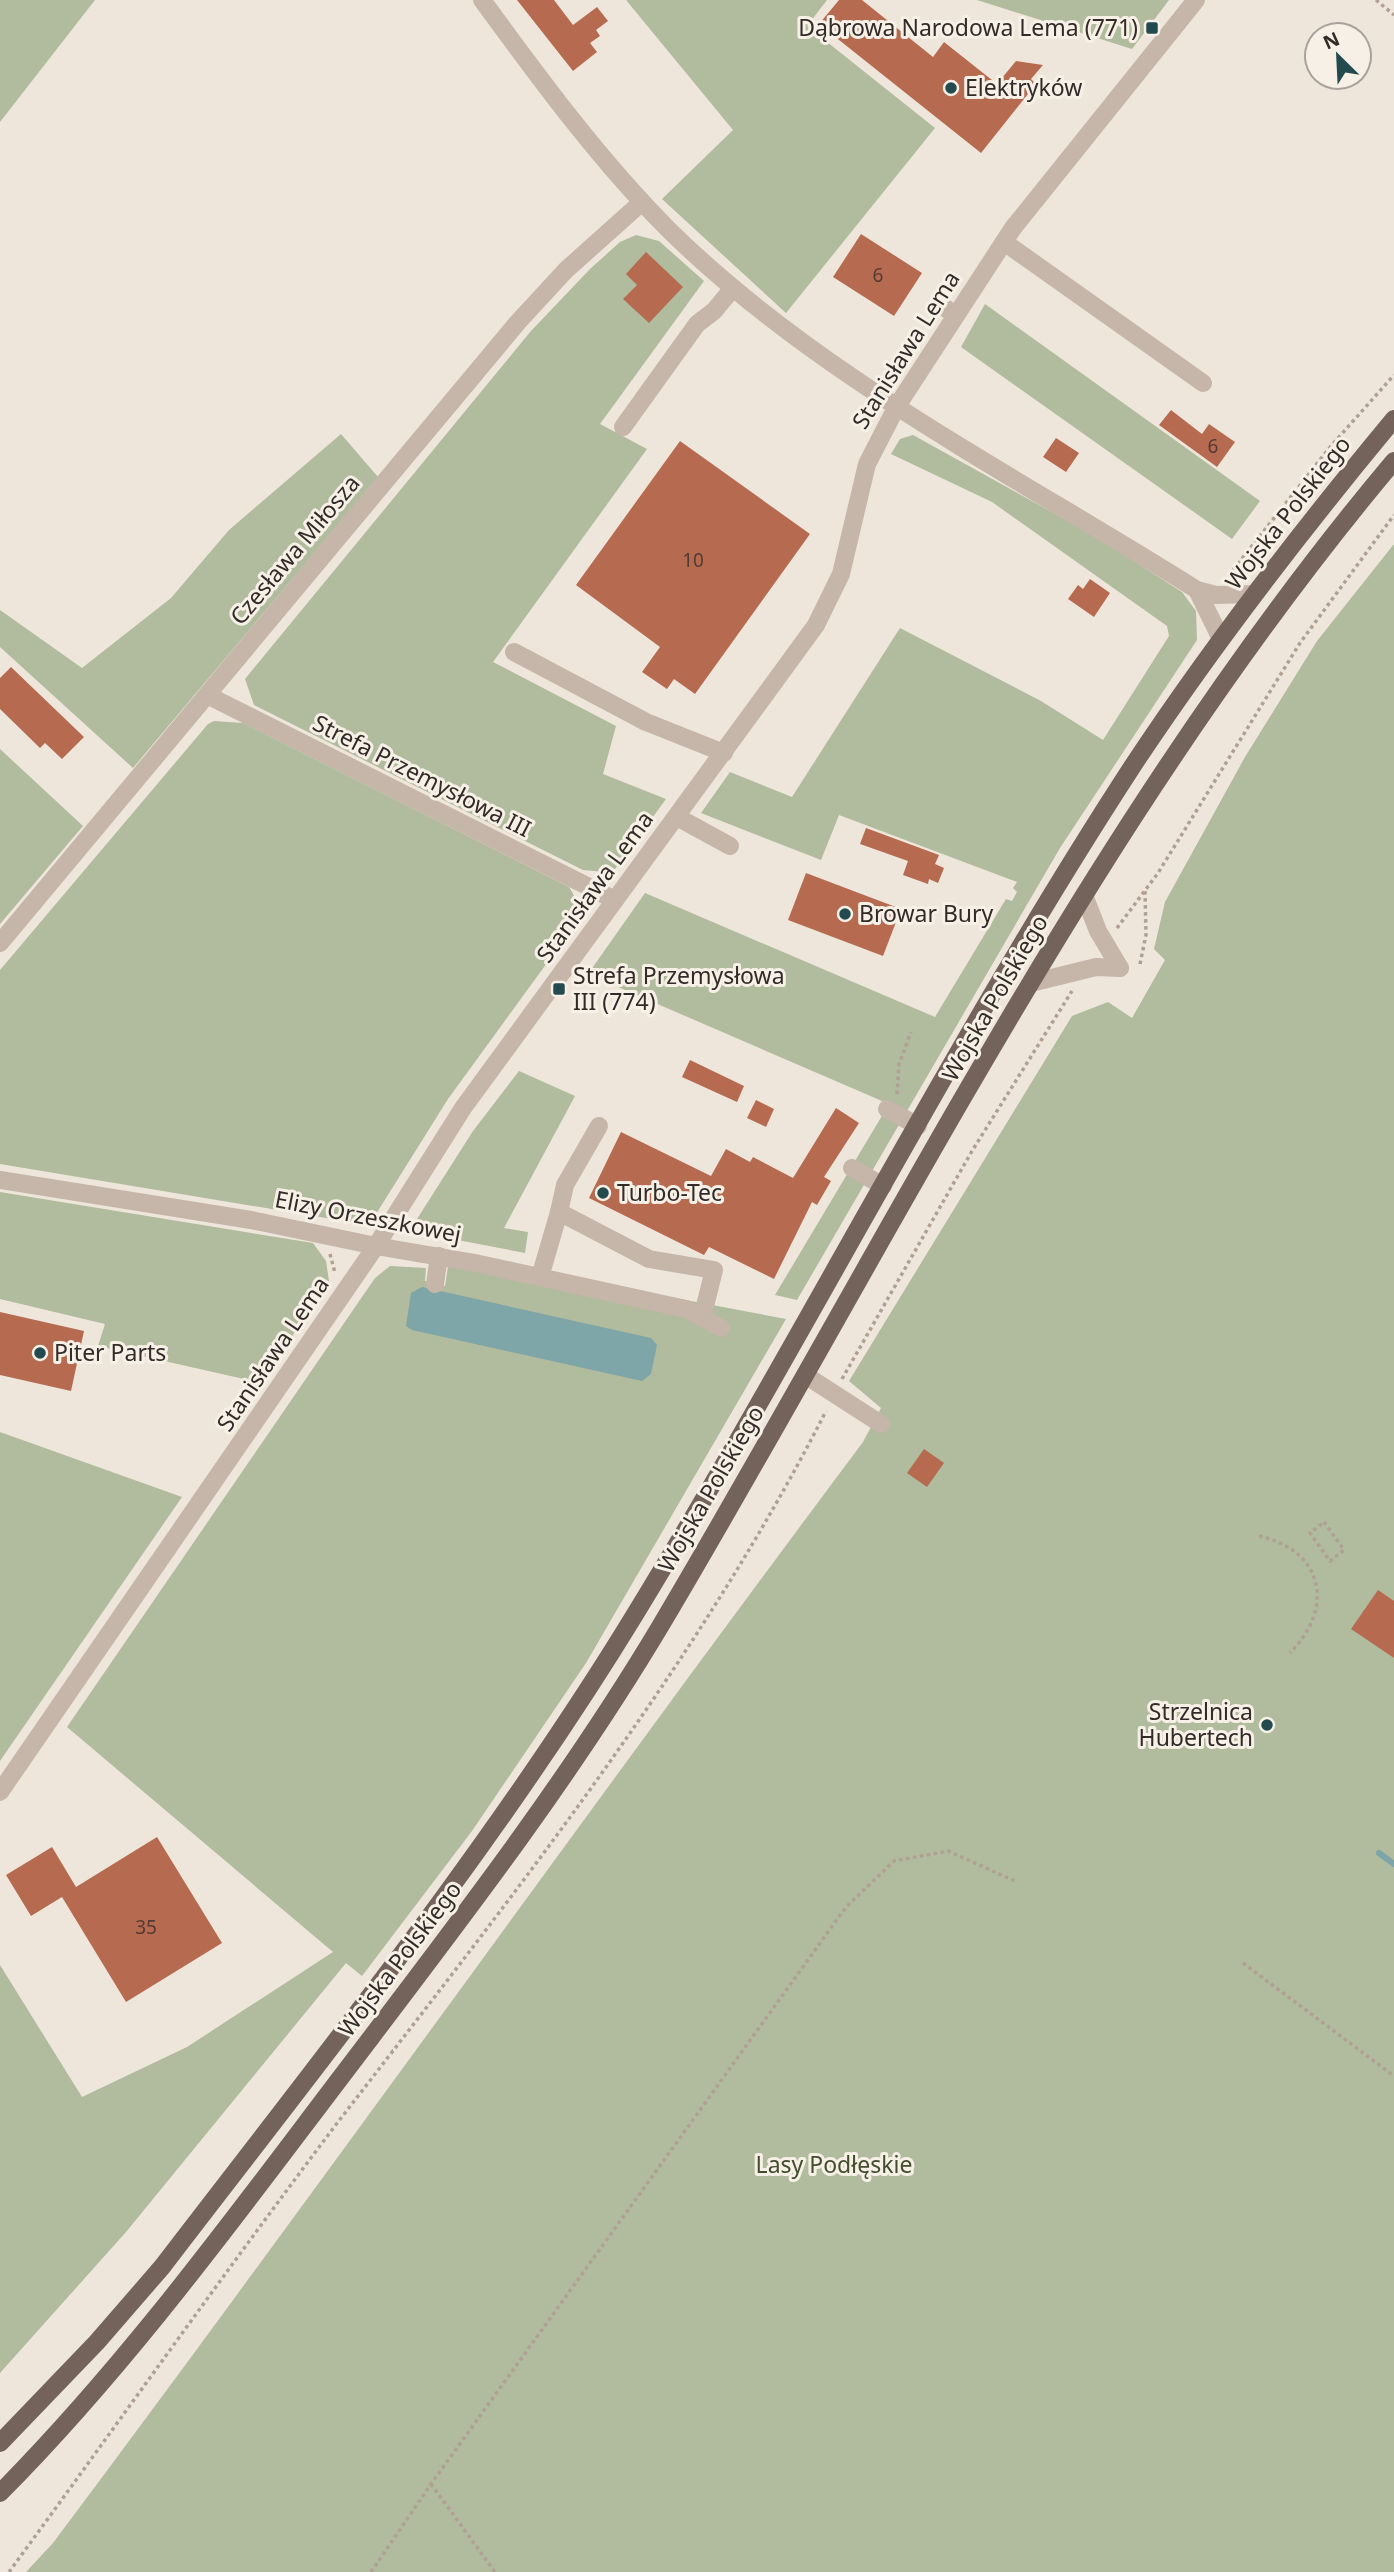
<svg xmlns="http://www.w3.org/2000/svg" width="1394" height="2572" font-family="'Noto Sans',sans-serif">
	<rect width="100%" height="100%" fill="#eee6db"/>
	<g fill="#b1bb9d">
		<polygon points="0,0 95,0 0,122"/>
		<polygon points="626,0 827,0 807,26 935,128 786,313 662,199 733,130"/>
		<polygon points="977,0 1169,0 1132,49"/>
		<polygon points="636,235 659,241 704,281 600,424 647,449 493,662 616,726 603,774 666,799 615,869 605,872 583,870 254,705 245,679 531,331 590,269 620,242"/>
		<polygon points="985,304 1260,501 1232,539 961,347"/>
		<polygon points="341,434 378,477 133,768 0,647 0,610 82,668 171,598 229,530"/>
		<polygon points="913,435 1095,536 1182,592 1196,611 1197,640 1060,848 797,1300 775,1295 889,1104 588,974 645,893 935,1017 1006,899 1012,901 1017,892 1013,888 1017,882 839,815 821,860 701,813 730,772 792,797 900,628 1041,701 1103,740 1169,636 1167,626 992,502 891,454 900,439"/>
		<path d="M1394 544V2572H26L53 2543C326 2178 590 1807 863 1442L881 1408 849 1381 1072 1016 1108 1002 1132 1018 1165 960 1154 949 1165 902 1245 757 1317 641Z"/>
		<path d="M214 721 243 723 569 887C576 899 584 909 576 923L448 1099 376 1214 362 1224 0 1164V970L208 724Z"/>
		<polygon points="0,749 83,826 0,924"/>
		<polygon points="519,1071 575,1096 504,1228 528,1232 525,1253 426,1234 418,1227 417,1219 473,1131"/>
		<polygon points="0,1192 313,1243 326,1261 329,1281 261,1383 98,1346 105,1324 0,1299"/>
		<polygon points="449,1260 537,1272 786,1319 586,1663 472,1831 362,1976 346,1963 126,2232 0,2373 0,1965 82,2097 187,2047 333,1952 67,1727 375,1278 390,1266 426,1268 425,1281 445,1286"/>
		<polygon points="0,1432 182,1497 0,1761"/>
	</g>
	<polygon fill="#7ea5a7" points="422,1287 651,1338 657,1345 651,1374 642,1381 412,1330 406,1326 411,1293"/>
	<g fill="none" stroke-linecap="round" stroke-linejoin="round">
		<polyline stroke="#7ea5a7" stroke-width="6" points="1379,1853 1394,1864"/>
	</g>
	<g fill="#b66b51">
		<polygon points="517,0 554,0 573,25 597,7 608,21 596,30 600,36 590,43 597,52 573,71"/>
		<polygon points="839,0 862,0 933,57 944,42 997,84 1016,61 1043,65 1031,79 1036,84 981,153 819,24"/>
		<polygon points="861,234 922,273 894,316 833,277"/>
		<polygon points="646,252 683,287 649,323 623,299 637,285 626,274"/>
		<polygon points="1171,410 1202,434 1209,424 1235,442 1217,467 1159,425"/>
		<polygon points="1056,438 1079,453 1066,472 1043,457"/>
		<polygon points="680,441 810,534 695,694 674,679 667,689 642,672 660,647 576,585"/>
		<polygon points="1090,579 1110,593 1094,617 1068,599 1078,585 1083,589"/>
		<polygon points="11,667 84,737 62,759 45,743 40,748 0,709 0,678"/>
		<polygon points="866,828 939,855 935,864 944,868 938,883 929,879 928,884 903,875 908,861 860,844"/>
		<polygon points="806,873 901,909 883,956 788,920"/>
		<polygon points="690,1060 744,1086 737,1102 682,1077"/>
		<polygon points="756,1100 774,1109 766,1127 747,1118"/>
		<polygon points="836,1108 859,1123 824,1177 831,1181 817,1205 812,1202 774,1279 709,1247 704,1255 589,1198 621,1132 711,1176 726,1149 750,1162 753,1157 793,1178"/>
		<polygon points="0,1312 84,1331 71,1391 0,1375"/>
		<polygon points="924,1449 944,1463 927,1487 907,1473"/>
		<polygon points="1378,1590 1394,1601 1394,1658 1351,1629"/>
		<polygon points="157,1837 222,1943 126,2002 62,1897 31,1916 6,1875 52,1847 76,1887"/>
	</g>
	<g fill="none" stroke-linecap="round" stroke-linejoin="round">
		<g stroke="#b0a093" stroke-width="3.5" stroke-dasharray="3.5 3.5" stroke-linecap="butt">
			<polyline points="1376,0 1394,15"/>
			<polyline points="1229,575 1331,446 1394,375"/>
			<polyline points="1117,928 1158,873 1300,643 1394,515"/>
			<polyline points="1140,964 1146,935 1145,891"/>
			<polyline points="897,1094 899,1064 911,1032"/>
			<polyline points="330,1254 335,1273"/>
			<polyline points="842,1379 972,1151 1072,991"/>
			<polygon points="1324,1522 1344,1550 1330,1561 1310,1533"/>
			<path d="M1259 1536C1324 1551 1335 1607 1290 1653"/>
			<polyline points="1243,1963 1394,2076"/>
			<polyline points="431,2484 495,2572"/>
			<path d="M9 2572C119 2422 226 2270 338 2122 513 1895 695 1668 826 1411"/>
			<polyline points="371,2572 431,2484 846,1907 894,1861 948,1851 1015,1881"/>
		</g>
		<g stroke="#c5b6a9" stroke-width="18">
			<path d="M482 0C540 79 599 160 669 230 818 377 1020 478 1197 590L1216 595 1254 594"/>
			<polyline points="1004,242 1203,383"/>
			<polyline points="940,304 955,315"/>
			<polyline points="623,427 697,324 714,311 733,288"/>
			<polyline points="1197,590 1221,639"/>
			<polyline points="514,652 646,722 724,753"/>
			<polyline points="207,695 615,900"/>
			<polyline points="677,817 730,846"/>
			<polyline points="1084,895 1098,931 1120,968"/>
			<polyline points="0,943 518,322 566,270 642,202"/>
			<polyline points="1031,983 1096,967 1120,968"/>
			<polyline points="887,1109 918,1126"/>
			<polyline points="852,1168 883,1186"/>
			<polyline points="0,1180 251,1220 376,1246 475,1263 686,1309 721,1328"/>
			<polyline points="559,1212 565,1185 599,1126"/>
			<polyline points="540,1277 559,1212 649,1259 714,1270 702,1318"/>
			<polyline points="435,1284 439,1256"/>
			<polyline points="805,1375 881,1424"/>
			<polyline points="0,1792 376,1246 463,1108 816,625 841,574 867,464 897,406 1013,228 1196,0"/>
		</g>
		<g stroke="#73635b" stroke-width="18">
			<path d="M0 2443 97 2342 162 2267C325 2054 494 1845 634 1616 805 1336 953 1042 1132 767 1212 646 1301 531 1394 419"/>
			<path d="M0 2493C125 2367 231 2222 338 2081 451 1932 565 1786 661 1625 895 1231 1097 814 1394 461"/>
		</g>
	</g>
	<g fill="#234b4f" stroke="#f7f0e7" stroke-width="2.5">
		<rect x="1145" y="21" width="14" height="14" rx="3.5"/>
		<circle cx="951" cy="88" r="7"/>
		<circle cx="845" cy="914" r="7"/>
		<rect x="552" y="982" width="14" height="14" rx="3.5"/>
		<circle cx="603" cy="1193" r="7"/>
		<circle cx="40" cy="1353" r="7"/>
		<circle cx="1267" cy="1725" r="7"/>
	</g>
	<g text-anchor="middle" stroke-width="6" stroke-linejoin="round" paint-order="stroke">
		<g font-size="19" fill="#543b32">
			<text x="878" y="282">6</text>
			<text x="1213" y="453">6</text>
			<text x="693" y="567">10</text>
			<text x="146" y="1934">35</text>
		</g>
		<g font-size="23" fill="#332b28" stroke="#f7f0e7" text-anchor="start">
			<text x="1138" y="36" text-anchor="end">Dąbrowa Narodowa Lema (771)</text>
			<text x="965" y="96">Elektryków</text>
			<text x="859" y="922">Browar Bury</text>
			<text x="573" y="984">Strefa Przemysłowa<tspan x="573" dy="26">III (774)</tspan></text>
			<text x="617" y="1201">Turbo-Tec</text>
			<text x="54" y="1361">Piter Parts</text>
			<text x="1253" y="1720" text-anchor="end">Strzelnica<tspan x="1253" dy="26">Hubertech</tspan></text>
		</g>
		<g font-size="23" fill="#332b28" stroke="#f7f0e7">
			<text transform="translate(906 350) rotate(-58)" y="8">Stanisława Lema</text>
			<text transform="translate(1288 513) rotate(-52)" y="8">Wojska Polskiego</text>
			<text transform="translate(295 550) rotate(-50)" y="8">Czesława Miłosza</text>
			<text transform="translate(422 776) rotate(27)" y="8">Strefa Przemysłowa III</text>
			<text transform="translate(595 887) rotate(-54)" y="8">Stanisława Lema</text>
			<text transform="translate(995 998) rotate(-60)" y="8">Wojska Polskiego</text>
			<text transform="translate(368 1217) rotate(11)" y="8">Elizy Orzeszkowej</text>
			<text transform="translate(273 1354) rotate(-56)" y="8">Stanisława Lema</text>
			<text transform="translate(711 1489) rotate(-60)" y="8">Wojska Polskiego</text>
			<text transform="translate(400 1959) rotate(-53)" y="8">Wojska Polskiego</text>
		</g>
		<g font-size="23" fill="#424e2f" stroke="#f7f0e7">
			<text x="834" y="2173">Lasy Podłęskie</text>
		</g>
	</g>
	<g transform="translate(1338 56) rotate(336)"><circle r="33" fill="#f7f0e7" stroke="#a9a19b" stroke-width="2"/>
	<path d="M0-5L12 26L0 18L-12 26Z" fill="#234b4f"/>
	<text y="-10" font-size="19" font-weight="bold" text-anchor="middle" fill="#332b28">N</text>
	</g>
</svg>
